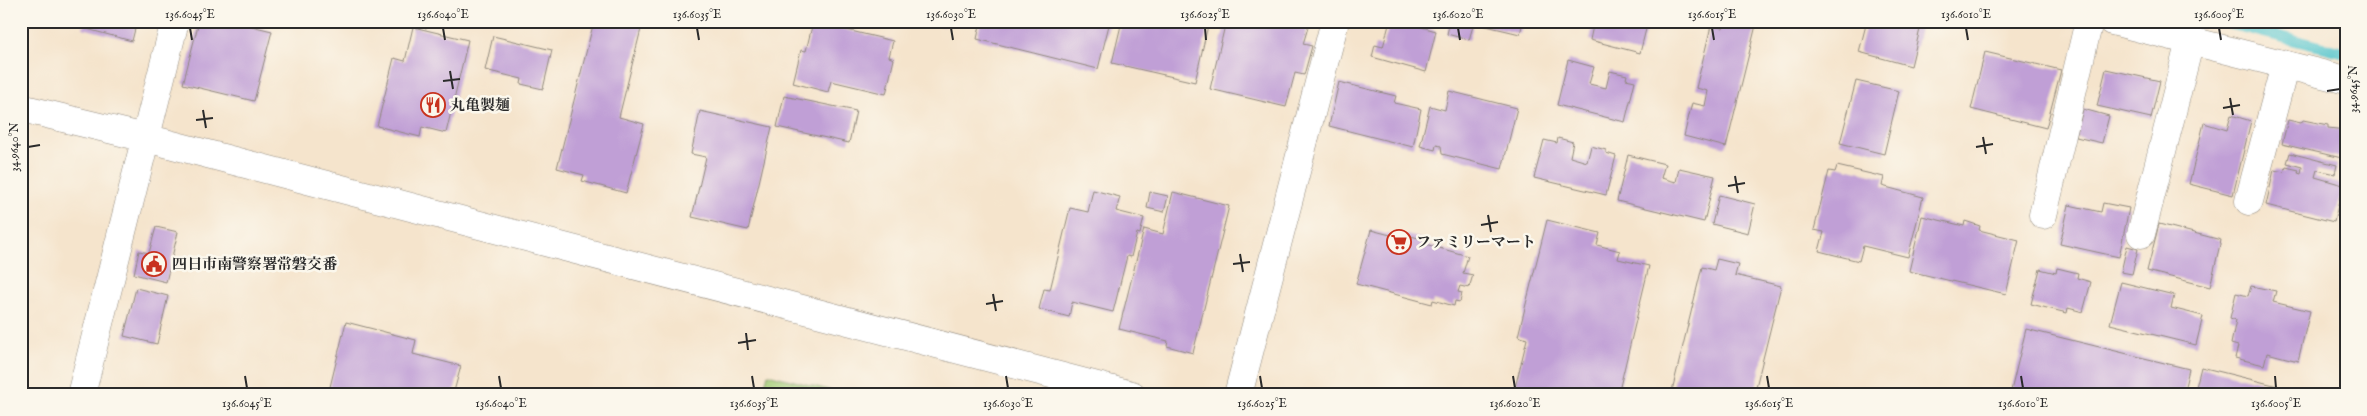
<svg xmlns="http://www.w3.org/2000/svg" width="2367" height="416" font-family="'IM FELL English','Noto Serif JP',serif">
	<rect width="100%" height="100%" fill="#fbf7ec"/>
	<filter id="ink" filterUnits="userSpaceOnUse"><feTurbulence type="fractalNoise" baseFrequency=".02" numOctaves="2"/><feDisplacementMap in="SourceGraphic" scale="10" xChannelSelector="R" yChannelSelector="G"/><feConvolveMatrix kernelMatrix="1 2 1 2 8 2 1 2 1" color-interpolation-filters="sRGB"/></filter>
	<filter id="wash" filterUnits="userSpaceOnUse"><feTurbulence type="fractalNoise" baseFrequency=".0096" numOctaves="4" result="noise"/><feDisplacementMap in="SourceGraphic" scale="20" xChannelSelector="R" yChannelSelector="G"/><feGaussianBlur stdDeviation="1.12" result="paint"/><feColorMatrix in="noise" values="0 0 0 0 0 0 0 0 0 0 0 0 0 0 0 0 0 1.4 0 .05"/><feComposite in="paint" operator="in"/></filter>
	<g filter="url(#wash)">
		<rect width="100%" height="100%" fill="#f5e4cc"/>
		<polygon fill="#a1ca75" stroke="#667a50" points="768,374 848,395 762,395"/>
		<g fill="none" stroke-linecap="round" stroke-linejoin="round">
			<polyline stroke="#59c6cd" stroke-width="11" points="2218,21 2346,53"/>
		</g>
		<g id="blocks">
			<g fill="#c09fd6">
				<polygon points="85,21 137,21 132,41 83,28"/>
				<polygon points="199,21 231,21 272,31 254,101 183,84"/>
				<polygon points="594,21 643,21 619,117 644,124 626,193 582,181 584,175 557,168"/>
				<polygon points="923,21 945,21 944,27"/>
				<polygon points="981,21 1110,21 1098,69 977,39"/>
				<polygon points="1122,21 1209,21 1195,82 1112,63"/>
				<polygon points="1226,21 1296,21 1309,24 1303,44 1312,46 1304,75 1295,73 1286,107 1210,89"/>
				<polygon points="1390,21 1400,21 1436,31 1426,72 1372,57 1375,45 1383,47"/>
				<polygon points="1450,21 1473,26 1469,40 1447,34"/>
				<polygon points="1483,21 1523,21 1520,34 1482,25"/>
				<polygon points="1594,21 1648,21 1640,53 1590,40"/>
				<polygon points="1725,21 1757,21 1726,147 1684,136 1692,103 1705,106 1708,91 1696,88 1711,26 1723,28"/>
				<polygon points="1867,21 1922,21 1911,66 1859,52"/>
				<polygon points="813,22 893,41 889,57 894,59 886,94 831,81 828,92 793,83 801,50 806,51"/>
				<polygon points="413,27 468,40 446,133 422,127 420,137 377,126 394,58 405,61"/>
				<polygon points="493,36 552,50 543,89 521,84 522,79 485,70"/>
				<polygon points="1985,52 2061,70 2046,128 1971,109"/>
				<polygon points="1568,60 1594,67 1589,84 1606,88 1610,71 1627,75 1626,79 1635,81 1625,122 1557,105"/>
				<polygon points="2106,69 2160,81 2151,118 2097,106"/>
				<polygon points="1856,81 1899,91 1884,154 1840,143"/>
				<polygon points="1339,82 1396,96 1394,103 1421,109 1413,147 1329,126"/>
				<polygon points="1449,91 1517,108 1502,169 1442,154 1441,146 1436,145 1435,150 1420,146 1430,106 1445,110"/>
				<polygon points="784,96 856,111 849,143 777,127"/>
				<polygon points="2083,109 2109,116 2102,143 2076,137"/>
				<polygon points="700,111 772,127 748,230 692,217 706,157 691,154"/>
				<polygon points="2231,115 2251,121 2233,195 2189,184 2204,123 2227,130"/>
				<polygon points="2288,120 2301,123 2303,120 2328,125 2328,128 2346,130 2346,159 2282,144"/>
				<polygon points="1558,138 1573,142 1570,157 1587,162 1591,146 1606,150 1606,153 1616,156 1606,195 1534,178 1544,140 1557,143"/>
				<polygon points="2290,153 2337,165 2335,174 2317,170 2315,177 2343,185 2334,222 2266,205 2274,170 2284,172 2286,167 2299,170 2298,173 2301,174 2302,167 2287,163"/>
				<polygon points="1628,155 1665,164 1661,178 1676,182 1679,168 1715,176 1704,222 1617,201"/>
				<polygon points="1837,166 1884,177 1882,186 1923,197 1908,257 1863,246 1859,261 1819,251 1824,232 1814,230 1829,171 1835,172"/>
				<polygon points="1093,190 1120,197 1116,211 1144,218 1140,234 1137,233 1131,257 1127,256 1113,312 1072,302 1069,317 1039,309 1044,289 1050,290 1070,208 1088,212"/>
				<polygon points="1150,192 1168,196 1164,212 1147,208"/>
				<polygon points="1173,192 1229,206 1193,353 1167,346 1168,341 1119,329 1144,229 1163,234"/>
				<polygon points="1719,195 1755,204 1748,233 1712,224"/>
				<polygon points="2103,203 2129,208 2119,257 2060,244 2069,205 2101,212"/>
				<polygon points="1922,216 1964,226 1965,221 1980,226 1979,230 2019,240 2006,294 1909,271"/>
				<polygon points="1547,220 1600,233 1597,245 1620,251 1618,259 1649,266 1618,395 1527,395 1514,392 1527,339 1518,336"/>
				<polygon points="2159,224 2221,240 2210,287 2147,271"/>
				<polygon points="156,227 178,232 166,282 134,274 139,251 149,253"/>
				<polygon points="1371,230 1406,239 1407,235 1426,240 1425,244 1468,256 1463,273 1473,275 1469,288 1460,286 1458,292 1462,293 1460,302 1455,301 1454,306 1433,300 1432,304 1356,284"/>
				<polygon points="2127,246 2138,249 2132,274 2121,272"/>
				<polygon points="1717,259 1738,264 1735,275 1781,286 1754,395 1671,395 1702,267 1714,270"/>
				<polygon points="2057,268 2078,273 2077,278 2091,282 2083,312 2068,308 2067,313 2031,304 2040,269 2056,273"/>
				<polygon points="2121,282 2174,295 2171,308 2203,316 2196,345 2110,324"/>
				<polygon points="2251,286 2276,291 2273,302 2310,311 2298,361 2267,353 2264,365 2235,358 2238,346 2231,344 2236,320 2230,318 2236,293 2248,296"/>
				<polygon points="136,288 168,296 157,344 124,336"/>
				<polygon points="346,322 416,340 413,354 461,366 453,395 328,395"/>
				<polygon points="2026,329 2189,369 2183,395 2010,395"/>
				<polygon points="2201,367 2294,390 2293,395 2194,395"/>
			</g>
		</g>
	</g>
	<g filter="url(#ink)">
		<use href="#blocks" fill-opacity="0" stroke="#90887c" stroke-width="1"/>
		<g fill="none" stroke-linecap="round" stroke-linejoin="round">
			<defs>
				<g id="minor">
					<polyline points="2112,21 2346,80"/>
					<polyline points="21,108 146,138 1132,395"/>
					<polyline points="2249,201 2285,65"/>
					<polyline points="2043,215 2089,21"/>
					<polyline points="2141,234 2190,41"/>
					<polyline points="81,395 175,21"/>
					<polyline points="1238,395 1335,21"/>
				</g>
			</defs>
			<use href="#minor" stroke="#90887c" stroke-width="29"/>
			<use href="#minor" stroke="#fff" stroke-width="28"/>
		</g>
	</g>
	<path fill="none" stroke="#2b2b2b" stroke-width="2" d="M190 28 192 40M443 28 445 40M697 28 699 40M951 28 953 40M1205 28 1206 40M1458 28 1460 40M1712 28 1714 40M1966 28 1968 40M2219 28 2221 40M450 71 453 89M443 81 460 79M2327 91 2340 89M2230 98 2233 115M2223 108 2240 105M203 110 206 128M196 120 213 118M1983 137 1986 154M28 147 40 145M1976 147 1993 144M1735 176 1738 193M1728 186 1745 183M1488 215 1491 232M1481 225 1498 222M1240 254 1243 272M1233 264 1250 262M993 294 996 311M986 304 1003 301M746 333 748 350M738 343 756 340M245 376 247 388M499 376 501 388M752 376 754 388M1006 376 1008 388M1260 376 1262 388M1513 376 1515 388M1767 376 1769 388M2021 376 2023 388M2275 376 2276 388"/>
	<defs>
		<symbol id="restaurant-ring" viewBox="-11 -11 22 22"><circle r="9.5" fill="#fbf7ec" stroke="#c8321e" stroke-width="1.5"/><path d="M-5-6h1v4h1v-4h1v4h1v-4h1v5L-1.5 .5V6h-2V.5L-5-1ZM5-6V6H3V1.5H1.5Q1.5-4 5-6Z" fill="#c8321e"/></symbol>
		<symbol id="supermarket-ring" viewBox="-11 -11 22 22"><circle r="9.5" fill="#fbf7ec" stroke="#c8321e" stroke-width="1.5"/><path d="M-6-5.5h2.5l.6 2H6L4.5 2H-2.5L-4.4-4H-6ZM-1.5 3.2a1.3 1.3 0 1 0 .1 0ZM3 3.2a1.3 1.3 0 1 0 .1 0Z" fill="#c8321e"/></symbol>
		<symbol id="civic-ring" viewBox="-11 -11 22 22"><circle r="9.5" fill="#fbf7ec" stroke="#c8321e" stroke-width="1.5"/><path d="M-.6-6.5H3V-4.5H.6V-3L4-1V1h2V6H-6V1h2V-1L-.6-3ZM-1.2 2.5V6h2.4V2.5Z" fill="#c8321e"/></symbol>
	</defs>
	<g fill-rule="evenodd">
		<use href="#restaurant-ring" x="419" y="91" width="28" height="28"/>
		<use href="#supermarket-ring" x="1385" y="228" width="28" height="28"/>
		<use href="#civic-ring" x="140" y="250" width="28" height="28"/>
	</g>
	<g text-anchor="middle" stroke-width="5" stroke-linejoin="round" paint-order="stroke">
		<g font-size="15" font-weight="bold" fill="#2b2b2b" stroke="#fbf7ec" text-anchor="start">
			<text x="450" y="110">丸亀製麺</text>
			<text x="1416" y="247">ファミリーマート</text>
			<text x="172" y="269">四日市南警察署常磐交番</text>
		</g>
	</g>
	<rect width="2367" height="416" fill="none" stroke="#fbf7ec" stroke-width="55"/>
	<rect x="28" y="28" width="2312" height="360" fill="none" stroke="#2b2b2b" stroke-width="2"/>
	<g font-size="12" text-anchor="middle" fill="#2b2b2b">
		<text x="190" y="18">136.6045°E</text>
		<text x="443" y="18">136.6040°E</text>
		<text x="697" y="18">136.6035°E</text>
		<text x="951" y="18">136.6030°E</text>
		<text x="1205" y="18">136.6025°E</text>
		<text x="1458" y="18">136.6020°E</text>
		<text x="1712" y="18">136.6015°E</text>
		<text x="1966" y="18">136.6010°E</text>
		<text x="2219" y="18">136.6005°E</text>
		<text transform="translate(2353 89) rotate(-90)" y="4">34.9645°N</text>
		<text transform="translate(14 147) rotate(-90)" y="4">34.9640°N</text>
		<text x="247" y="407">136.6045°E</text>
		<text x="501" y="407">136.6040°E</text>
		<text x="754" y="407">136.6035°E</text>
		<text x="1008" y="407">136.6030°E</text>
		<text x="1262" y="407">136.6025°E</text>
		<text x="1515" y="407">136.6020°E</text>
		<text x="1769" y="407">136.6015°E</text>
		<text x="2023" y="407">136.6010°E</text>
		<text x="2276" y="407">136.6005°E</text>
	</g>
</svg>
